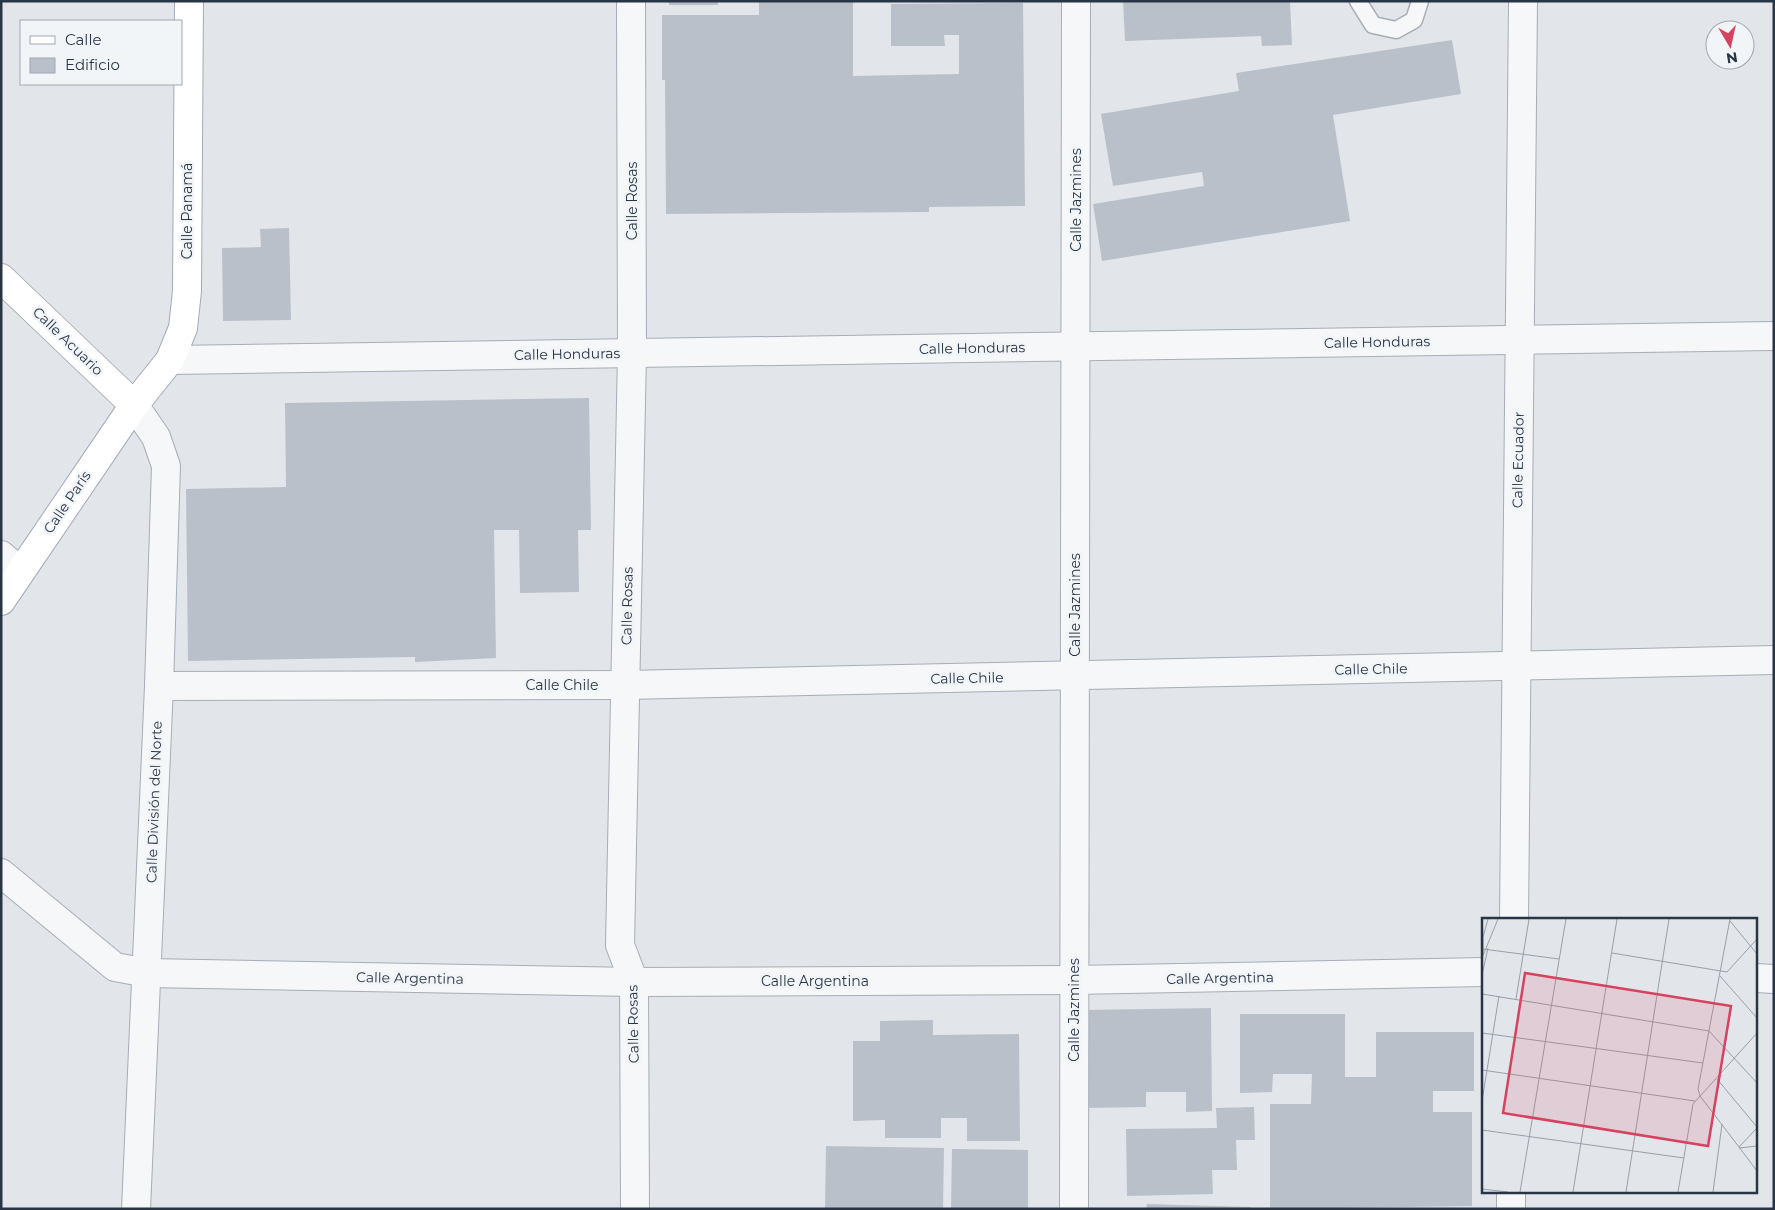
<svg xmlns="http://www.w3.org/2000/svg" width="1775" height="1210" font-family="Montserrat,sans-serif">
	<rect width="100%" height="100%" fill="#e2e6eb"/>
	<g fill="#b9c0ca">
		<rect x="669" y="1" width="49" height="4"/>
		<polygon points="759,1 853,2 853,76 959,74 959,35 944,35 945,46 891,46 891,4 1023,3 1025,206 929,207 929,212 666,214 665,80 662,80 662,15 759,15"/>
		<polygon points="1123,1 1290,1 1292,45 1262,46 1261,36 1125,41"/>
		<polygon points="1452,40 1461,94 1333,115 1350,221 1102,261 1093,204 1204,186 1202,172 1113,186 1101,114 1239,91 1236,73"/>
		<polygon points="289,228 291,320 223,321 222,248 261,247 260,229"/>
		<polygon points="589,398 591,530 578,530 579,592 520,593 519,530 494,530 496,658 415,662 415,657 188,661 186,489 286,487 285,403"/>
		<polygon points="1211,1008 1212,1111 1186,1112 1186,1092 1146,1092 1146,1107 1084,1108 1083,1010"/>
		<polygon points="1240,1014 1345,1014 1345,1077 1376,1077 1376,1032 1474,1032 1474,1091 1433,1091 1433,1112 1472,1112 1472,1206 1270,1209 1270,1104 1311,1104 1312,1074 1273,1074 1272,1092 1240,1093"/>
		<polygon points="933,1020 933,1035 1019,1034 1020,1141 967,1141 967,1118 941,1118 941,1138 885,1138 885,1120 853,1121 853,1041 880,1041 880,1021"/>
		<polygon points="1254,1107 1255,1140 1236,1140 1237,1170 1212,1170 1213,1194 1127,1196 1126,1129 1217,1128 1216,1108"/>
		<polygon points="826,1146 944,1148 943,1209 825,1209"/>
		<polygon points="952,1149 1028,1150 1028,1209 951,1208"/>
		<polygon points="1147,1204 1251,1207 1251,1209 1146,1209"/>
	</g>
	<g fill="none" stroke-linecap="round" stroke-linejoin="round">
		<defs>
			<polyline id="lane" points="1358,1 1373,25 1396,30 1414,20 1420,1"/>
			<g id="street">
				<polyline points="631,1 632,353 620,945 634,982 635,1209"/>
				<polyline points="170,360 1774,336"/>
				<polyline points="134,405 156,437 166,466 159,686 136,1209"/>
				<polyline points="1,555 20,571"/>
				<polyline points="159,686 625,685 1774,660"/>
				<polyline points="1,873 115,967 147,973 634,982 1074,980 1484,972"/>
				<polyline points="1514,919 1523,1"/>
				<polyline points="1756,978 1774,979"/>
				<polyline points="1074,1209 1076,1"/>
				<polyline points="1511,1209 1511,1191"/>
			</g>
			<polyline id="secondary" points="1,278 134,405"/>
			<polyline id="primary" points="1,601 134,405 170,360 183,328 187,291 189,1"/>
		</defs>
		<use href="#lane" stroke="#a7adb6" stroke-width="19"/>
		<use href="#street" stroke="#a7adb6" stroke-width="30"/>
		<use href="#secondary" stroke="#a7adb6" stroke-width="30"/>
		<use href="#primary" stroke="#a1abb8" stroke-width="30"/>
		<use href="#lane" stroke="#f5f7f9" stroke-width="16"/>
		<use href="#street" stroke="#f5f7f9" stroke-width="28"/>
		<use href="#secondary" stroke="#fff" stroke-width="28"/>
		<use href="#primary" stroke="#fff" stroke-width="28"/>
	</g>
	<g text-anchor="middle" stroke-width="5" stroke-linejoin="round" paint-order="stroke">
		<g font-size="14" fill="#293545" stroke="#f2f5f8">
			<text transform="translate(1076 200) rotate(-90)" y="5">Calle Jazmines</text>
			<text transform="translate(632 201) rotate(-90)" y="5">Calle Rosas</text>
			<text transform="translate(187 211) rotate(-90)" y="5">Calle Panamá</text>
			<text transform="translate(68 341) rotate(44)" y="5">Calle Acuario</text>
			<text transform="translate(1377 342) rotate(-1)" y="5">Calle Honduras</text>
			<text transform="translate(972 348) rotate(-1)" y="5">Calle Honduras</text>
			<text transform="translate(567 354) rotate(-1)" y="5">Calle Honduras</text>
			<text transform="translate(1518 460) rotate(-89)" y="5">Calle Ecuador</text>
			<text transform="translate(67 502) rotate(-56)" y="5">Calle París</text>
			<text transform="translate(1075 605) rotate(-90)" y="5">Calle Jazmines</text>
			<text transform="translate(627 606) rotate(-89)" y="5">Calle Rosas</text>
			<text transform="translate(1371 669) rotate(-1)" y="5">Calle Chile</text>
			<text transform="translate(967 678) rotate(-1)" y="5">Calle Chile</text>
			<text x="562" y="690">Calle Chile</text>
			<text transform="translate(154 802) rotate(-88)" y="5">Calle División del Norte</text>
			<text transform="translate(410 978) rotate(1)" y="5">Calle Argentina</text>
			<text transform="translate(1220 978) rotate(-1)" y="5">Calle Argentina</text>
			<text x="815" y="986">Calle Argentina</text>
			<text transform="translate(1074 1010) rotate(-90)" y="5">Calle Jazmines</text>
			<text transform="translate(633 1024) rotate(-91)" y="5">Calle Rosas</text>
		</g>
	</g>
	<g transform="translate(1482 918)">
		<rect width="275" height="275" fill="#e2e6eb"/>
		<path fill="none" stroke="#989fa9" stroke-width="1" d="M248 3 275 36M1 31 77 41M130 35 245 54 275 21M1 36V19L6 1M0 40 16 1M0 57 6 30M238 58 275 100M0 76 227 113 275 165M34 81 47 1M0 115 221 145M0 152 213 183M235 161 275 209M218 178 216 171 248 1M218 178 257 229 275 210M0 183 17 78M0 212 202 240M257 229 275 253M257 230 275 228M0 271 26 274M38 274 84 1M91 274 135 1M144 274 187 1M196 274 211 186 275 115M231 274 240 206"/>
		<path fill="#d64260" fill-opacity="0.15" stroke="#d64260" stroke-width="2.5" d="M43 55 249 88 226 228 21 195Z"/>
		<rect width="275" height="275" fill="none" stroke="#293545" stroke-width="2.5"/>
	</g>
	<rect width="1775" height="1210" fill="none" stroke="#293545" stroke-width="5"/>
	<rect x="20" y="20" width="162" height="65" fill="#f2f5f8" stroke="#a2a8b0"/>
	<rect x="30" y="36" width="25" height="8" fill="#ffffff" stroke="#a2a8b0"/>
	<text x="65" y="45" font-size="15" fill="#293545">Calle</text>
	<rect x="30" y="58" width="25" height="15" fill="#b9c0ca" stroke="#a2a8b0"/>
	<text x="65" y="70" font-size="15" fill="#293545">Edificio</text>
	<g transform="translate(1730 45) rotate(171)"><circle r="24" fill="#f2f5f8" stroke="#a2a8b0"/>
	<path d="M0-4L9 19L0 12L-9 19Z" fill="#d64260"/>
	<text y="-8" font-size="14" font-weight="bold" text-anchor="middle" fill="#293545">N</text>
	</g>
</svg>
